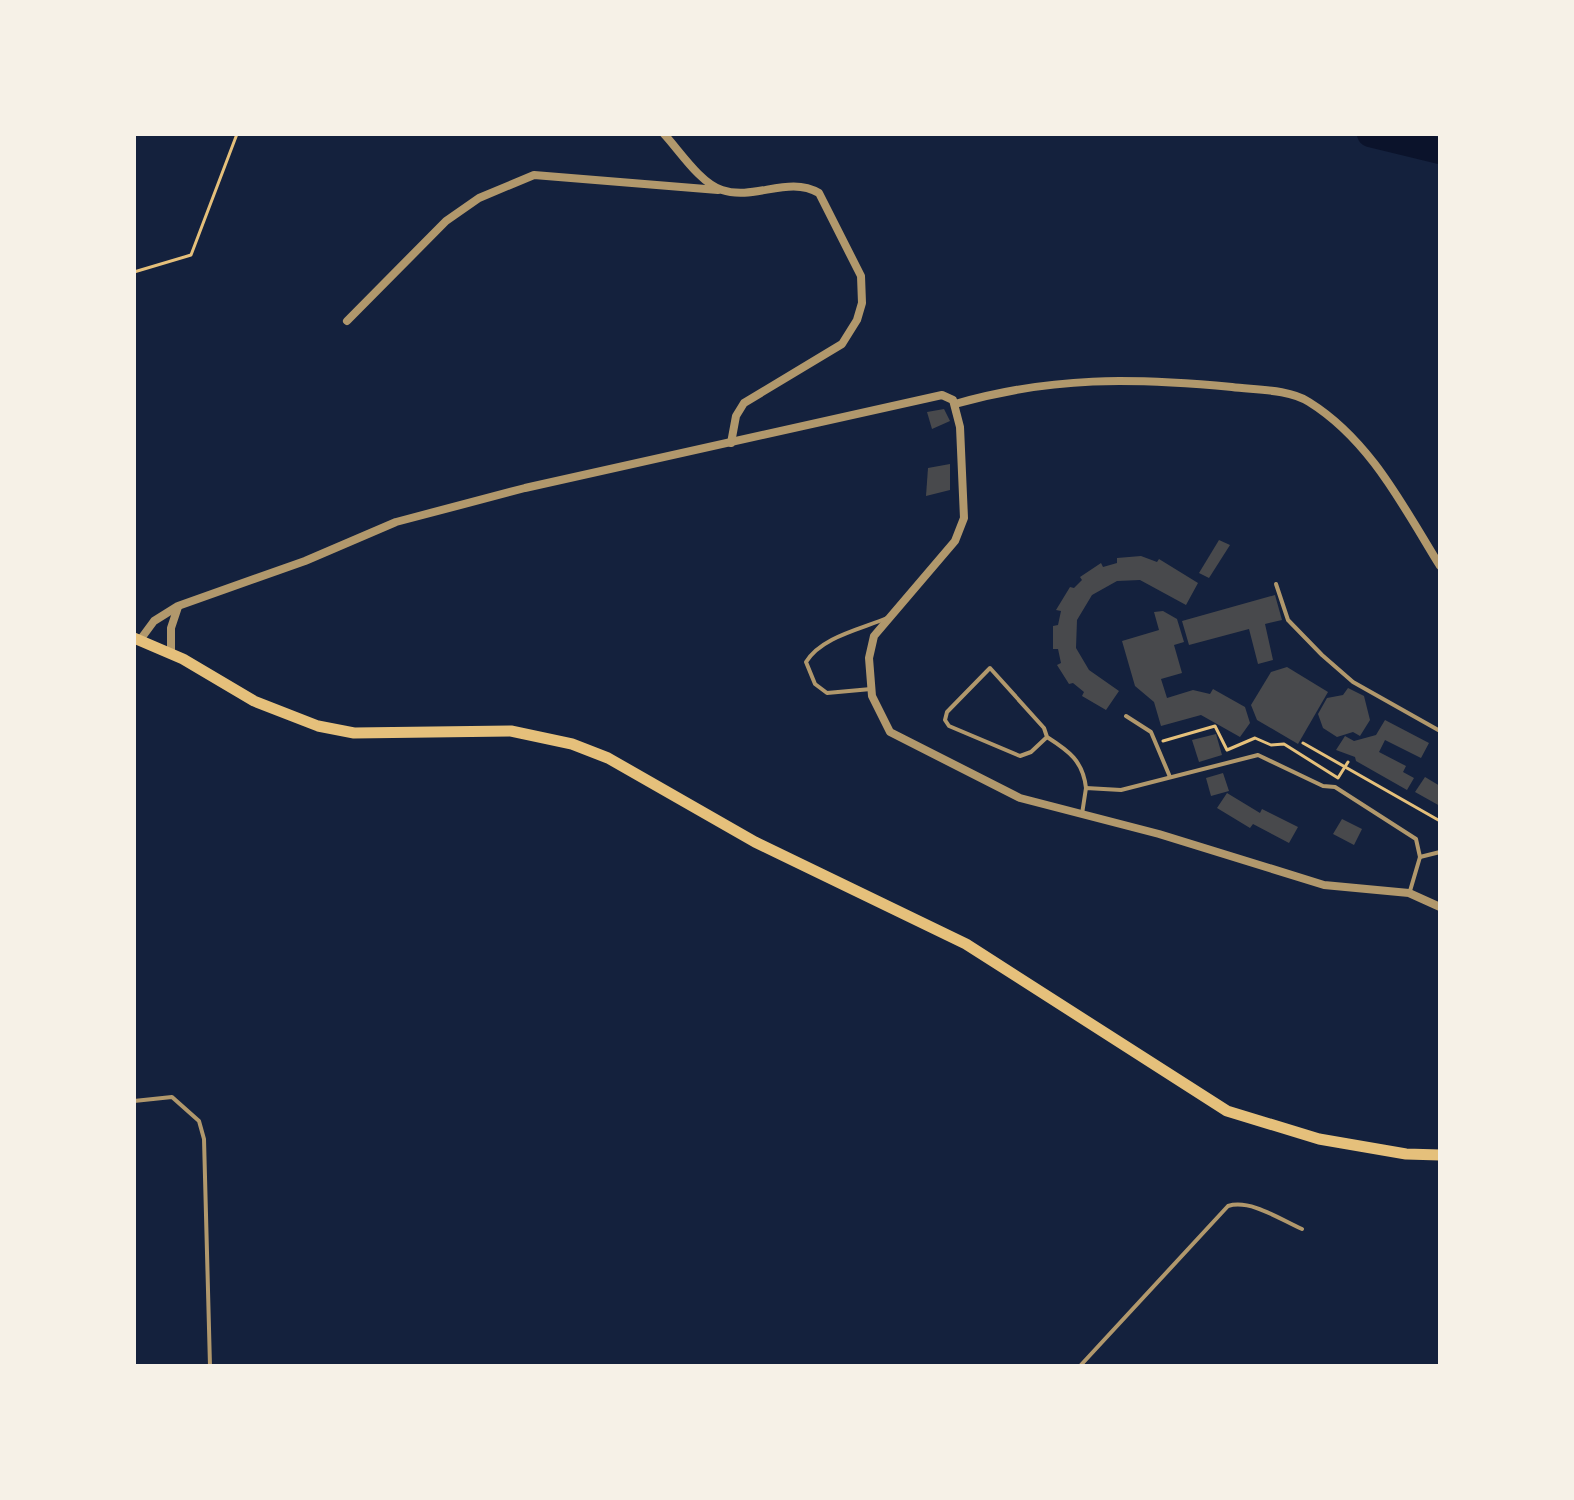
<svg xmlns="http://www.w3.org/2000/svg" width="1574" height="1500" font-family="'Titillium Web',sans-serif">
	<rect width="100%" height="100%" fill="#14213d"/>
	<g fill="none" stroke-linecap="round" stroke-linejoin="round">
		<polyline stroke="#0b132b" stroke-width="26" points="1370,134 1440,151"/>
	</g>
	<g fill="#48494c">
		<polygon points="944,409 950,421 932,429 927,412"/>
		<polygon points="950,464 950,490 926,496 928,468"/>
		<polygon points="1219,540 1230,545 1209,578 1199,573"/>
		<polygon points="1141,556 1157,562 1159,559 1198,583 1186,605 1140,580 1117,581 1092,595 1077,620 1076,648 1089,670 1119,691 1106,710 1082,696 1084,692 1073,683 1069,684 1057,665 1061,663 1058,649 1053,649 1053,626 1058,625 1061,611 1056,610 1070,587 1074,588 1082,580 1080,577 1101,563 1103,567 1117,563 1117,558"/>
		<polygon points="1275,595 1282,620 1265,624 1273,660 1258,664 1249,629 1189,645 1182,621"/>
		<polygon points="1163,611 1177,619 1184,642 1174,645 1182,673 1161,679 1167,698 1193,690 1210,694 1213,689 1245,707 1250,723 1240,737 1201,715 1161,726 1154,702 1135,686 1122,641 1159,630 1154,612"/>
		<polygon points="1287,667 1328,692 1298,744 1257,720 1251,705 1271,672"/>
		<polygon points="1348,688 1364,696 1370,720 1360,736 1353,732 1337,737 1323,728 1318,714 1327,698 1343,695"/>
		<polygon points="1385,720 1429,743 1421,758 1385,740 1379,752 1406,766 1403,772 1414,778 1407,790 1356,761 1355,757 1336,750 1345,736 1354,741 1376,735"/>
		<polygon points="1216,734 1222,755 1199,762 1192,740"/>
		<polygon points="1223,773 1229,791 1211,796 1206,778"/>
		<polygon points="1425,777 1440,786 1440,806 1415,792"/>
		<polygon points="1227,793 1260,813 1262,809 1298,827 1289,843 1253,824 1250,828 1217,808"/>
		<polygon points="1342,819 1362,829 1354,845 1333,834"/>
	</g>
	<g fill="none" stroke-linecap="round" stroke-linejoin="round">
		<g stroke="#e5c07b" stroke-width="3">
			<polyline points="134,272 191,255 237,134"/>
			<polyline points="1163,741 1215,726 1227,750 1255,738 1271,745 1284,744 1338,778 1348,762"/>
			<polyline points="1303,743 1440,821"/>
		</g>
		<g stroke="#b1986c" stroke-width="4">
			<polyline points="1276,584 1288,620 1322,655 1353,682 1440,731"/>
			<path d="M871 689 827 693 815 684 806 662C821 637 861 629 887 618"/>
			<polyline points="1126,716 1151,732 1170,777"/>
			<path d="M1047 737 1031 752 1020 756 949 726 945 720 947 712 990 668 1044 728 1047 737C1069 751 1083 761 1086 788"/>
			<polyline points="1082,814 1086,788 1121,790 1258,755 1323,786 1335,787 1416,839 1420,857 1410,891"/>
			<polyline points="1420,857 1440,852"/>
			<polyline points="134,1101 172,1097 199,1121 204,1139 210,1366"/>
			<path d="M1080 1366 1228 1206C1251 1199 1281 1220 1302 1229"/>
		</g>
		<g stroke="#b1986c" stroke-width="8">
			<path d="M664 134C679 150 700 183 722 190 754 201 789 175 819 193L861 276 862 303 857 320 842 344 744 403 736 416 731 443"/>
			<polyline points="347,321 446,221 479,198 534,175 718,190"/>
			<path d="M955 404C1053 376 1132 378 1232 387 1255 390 1289 389 1309 402 1370 440 1403 506 1440 566"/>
			<polyline points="140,640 154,621 178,606 305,561 396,522 525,488 942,395 953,400 960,427 964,518 955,541 874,636 869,658 872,696 890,732 1020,798 1159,834 1324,885 1409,893 1440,907"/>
			<polyline points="171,654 171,628 178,607"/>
		</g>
		<polyline stroke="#e5c07b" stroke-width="11" points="134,638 183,659 254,701 318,726 354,733 511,731 572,744 608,758 755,842 966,944 1227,1111 1319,1139 1406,1154 1440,1155"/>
	</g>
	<rect width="1574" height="1500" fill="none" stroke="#f6f1e7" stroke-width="272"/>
</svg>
